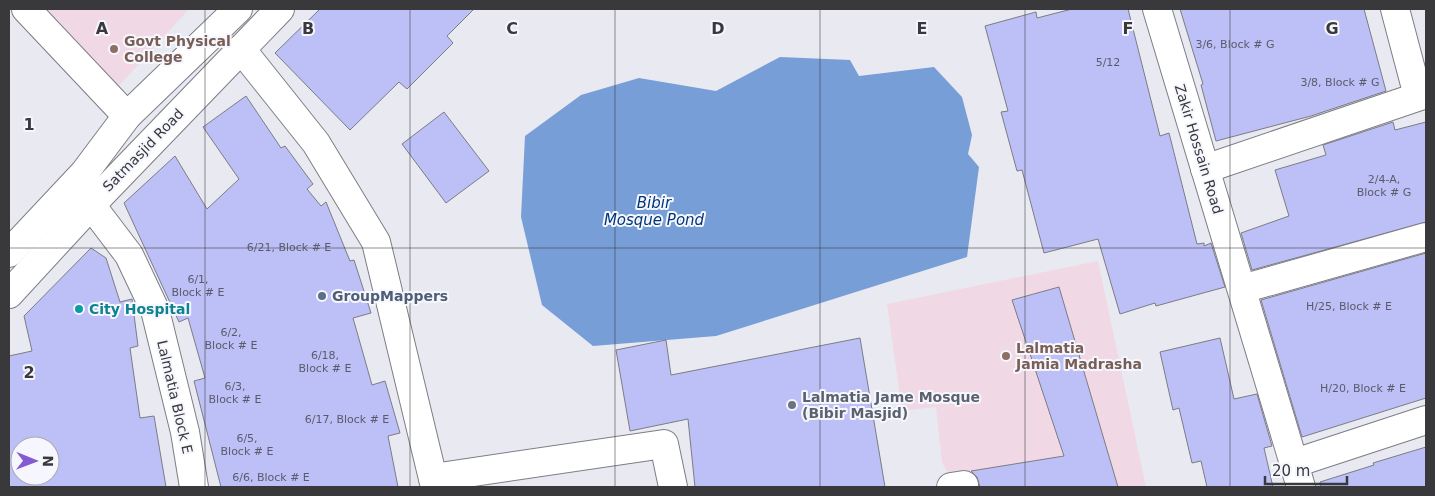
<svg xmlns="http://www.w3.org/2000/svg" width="1435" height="496" font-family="'DejaVu Sans',sans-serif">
	<rect width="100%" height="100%" fill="#e9e9f1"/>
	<g fill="#f0d9e4">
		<polygon points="38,9 189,9 115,90"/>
		<polygon points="1098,261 1146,487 958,487 942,463 936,407 902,411 887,304"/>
	</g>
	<polygon fill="#779ed7" points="780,57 850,60 859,76 934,67 962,97 972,135 968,154 979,167 967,257 716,336 593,346 542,305 521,217 525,136 581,95 639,78 716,91"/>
	<g fill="#bdc0f6" stroke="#7c7c83" fill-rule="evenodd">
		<polygon points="320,9 474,9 447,36 453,43 407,89 399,82 350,130 275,53"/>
		<polygon points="1072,9 1128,9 1160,136 1169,133 1197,244 1204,243 1204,246 1211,243 1225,287 1156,306 1155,303 1120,314 1098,239 1044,253 1022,170 1017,171 1001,112 1008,111 985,26 1036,12 1037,18"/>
		<polygon points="1180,9 1364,9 1386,91 1311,116 1216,141 1201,85 1203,84"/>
		<polygon points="246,96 281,148 285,146 313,184 307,189 321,206 326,202 350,261 354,260 371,313 353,318 372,385 385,381 400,433 388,436 398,487 221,487 194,381 205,378 188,318 179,322 124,203 175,156 207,209 239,179 203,127"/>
		<polygon points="444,112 489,171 446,203 402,144"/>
		<polygon points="1393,122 1395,130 1426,122 1426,222 1252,270 1241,233 1289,216 1275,170 1326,155 1323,145"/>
		<path d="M91 248 106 258 120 302 132 299 138 346 130 348 140 418 154 416 166 487H9V356L32 351 24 316ZM20 446H50V476H20Z"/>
		<polygon points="1426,253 1426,398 1302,437 1261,300"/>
		<polygon points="1059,287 1118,487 980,487 977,477 971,471 1064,456 1012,300"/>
		<polygon points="860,338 885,487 695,487 688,419 630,431 616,350 666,340 671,375"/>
		<polygon points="1220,338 1234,399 1257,394 1272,446 1264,448 1273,487 1207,487 1201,461 1192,463 1179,408 1173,410 1160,352"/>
		<polygon points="1426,447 1426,487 1321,487 1320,482 1374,465 1373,463"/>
	</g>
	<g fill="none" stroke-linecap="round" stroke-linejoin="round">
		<defs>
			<g id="street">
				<polyline points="26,9 127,116"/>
				<polyline points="1157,9 1301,487"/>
				<polyline points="1395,9 1418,96"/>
				<polyline points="241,49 316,143 376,242 435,487"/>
				<polyline points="1205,169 1426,94"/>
				<polyline points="91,205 129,255 155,310 185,432 194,487"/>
				<polyline points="1242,289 1426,237"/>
				<polyline points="1295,463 1426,420"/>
				<polyline points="433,478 664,444 673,487"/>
				<polyline points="951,487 964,485 964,487"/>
			</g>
			<g id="secondary">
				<polyline points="9,253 85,172 127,116 238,9"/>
				<polyline points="9,294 91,205 280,9"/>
			</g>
		</defs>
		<use href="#street" stroke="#7d7e85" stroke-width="30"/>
		<use href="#secondary" stroke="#7d7e85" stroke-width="30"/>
		<use href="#street" stroke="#fff" stroke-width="28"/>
		<use href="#secondary" stroke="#fff" stroke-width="28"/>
	</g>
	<path fill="none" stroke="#39393c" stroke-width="1" stroke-opacity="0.55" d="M205 9V487M410 9V487M615 9V487M820 9V487M1025 9V487M1230 9V487M9 248H1426"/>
	<g fill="#8d6e63" stroke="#f6f7fe" stroke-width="2">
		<circle cx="114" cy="49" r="5"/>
		<circle cx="1006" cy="356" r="5"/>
	</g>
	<circle fill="#5c6f8a" stroke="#f6f7fe" stroke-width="2" cx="322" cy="296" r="5"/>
	<circle fill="#0f9aa8" stroke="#f6f7fe" stroke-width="2" cx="79" cy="309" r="5"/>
	<circle fill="#6b7280" stroke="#f6f7fe" stroke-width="2" cx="792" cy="405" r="5"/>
	<g text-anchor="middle" stroke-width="4" stroke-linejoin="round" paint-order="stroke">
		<g font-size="11" fill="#5a5b6a">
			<text x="1235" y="48">3/6, Block # G</text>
			<text x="1108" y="66">5/12</text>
			<text x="1340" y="86">3/8, Block # G</text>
			<text x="1384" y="183">2/4-A,<tspan x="1384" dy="13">Block # G</tspan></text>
			<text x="289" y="251">6/21, Block # E</text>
			<text x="198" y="283">6/1,<tspan x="198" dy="13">Block # E</tspan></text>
			<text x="1349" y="310">H/25, Block # E</text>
			<text x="231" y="336">6/2,<tspan x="231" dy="13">Block # E</tspan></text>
			<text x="325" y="359">6/18,<tspan x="325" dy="13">Block # E</tspan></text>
			<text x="235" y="390">6/3,<tspan x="235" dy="13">Block # E</tspan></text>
			<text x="1363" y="392">H/20, Block # E</text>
			<text x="347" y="423">6/17, Block # E</text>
			<text x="247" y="442">6/5,<tspan x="247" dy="13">Block # E</tspan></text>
			<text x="271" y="481">6/6, Block # E</text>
		</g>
		<g font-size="14" font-weight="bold" fill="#785e54" stroke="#f6f7fe" text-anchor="start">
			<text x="124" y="46">Govt Physical<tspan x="124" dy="16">College</tspan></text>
			<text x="1016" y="353">Lalmatia<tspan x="1016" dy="16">Jamia Madrasha</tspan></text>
		</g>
		<g font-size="14" fill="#39393c" stroke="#f6f7fe">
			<text transform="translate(1199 149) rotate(73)" y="5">Zakir Hossain Road</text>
			<text transform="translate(143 150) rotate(-46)" y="5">Satmasjid Road</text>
			<text transform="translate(175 397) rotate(77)" y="5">Lalmatia Block E</text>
		</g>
		<g font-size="14" font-weight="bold" fill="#4e5e75" stroke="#f6f7fe" text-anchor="start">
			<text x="332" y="301">GroupMappers</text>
		</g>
		<g font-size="14" font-weight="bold" fill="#0d838f" stroke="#f6f7fe" text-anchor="start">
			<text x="89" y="314">City Hospital</text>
		</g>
		<g font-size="14" font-weight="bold" fill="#5b616d" stroke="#f6f7fe" text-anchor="start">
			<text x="802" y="402">Lalmatia Jame Mosque<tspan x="802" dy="16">(Bibir Masjid)</tspan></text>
		</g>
		<g font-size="15" font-style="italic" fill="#013678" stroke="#f6f7fe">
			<text x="654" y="208">Bibir<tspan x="654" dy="17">Mosque Pond</tspan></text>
		</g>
	</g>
	<g font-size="16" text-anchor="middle" font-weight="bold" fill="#39393c" stroke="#f6f7fe" stroke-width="4" stroke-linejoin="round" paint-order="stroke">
		<text x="102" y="34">A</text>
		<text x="308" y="34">B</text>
		<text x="512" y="34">C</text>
		<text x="718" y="34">D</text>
		<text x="922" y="34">E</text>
		<text x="1128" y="34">F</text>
		<text x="1332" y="34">G</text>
		<text x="29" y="130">1</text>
		<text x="29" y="378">2</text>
	</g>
	<rect width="1435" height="496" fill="none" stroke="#39393c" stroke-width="20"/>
	<g transform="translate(35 461) rotate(91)"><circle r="24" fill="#f6f7fe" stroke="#aaabb0"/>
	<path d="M0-4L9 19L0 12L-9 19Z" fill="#865ad3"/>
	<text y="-8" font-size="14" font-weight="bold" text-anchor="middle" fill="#39393c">N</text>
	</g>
	<path d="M1265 476v8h82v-8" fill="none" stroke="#39393c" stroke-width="2.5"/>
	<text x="1272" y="476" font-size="15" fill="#39393c" stroke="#f6f7fe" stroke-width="4" paint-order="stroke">20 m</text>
</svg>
